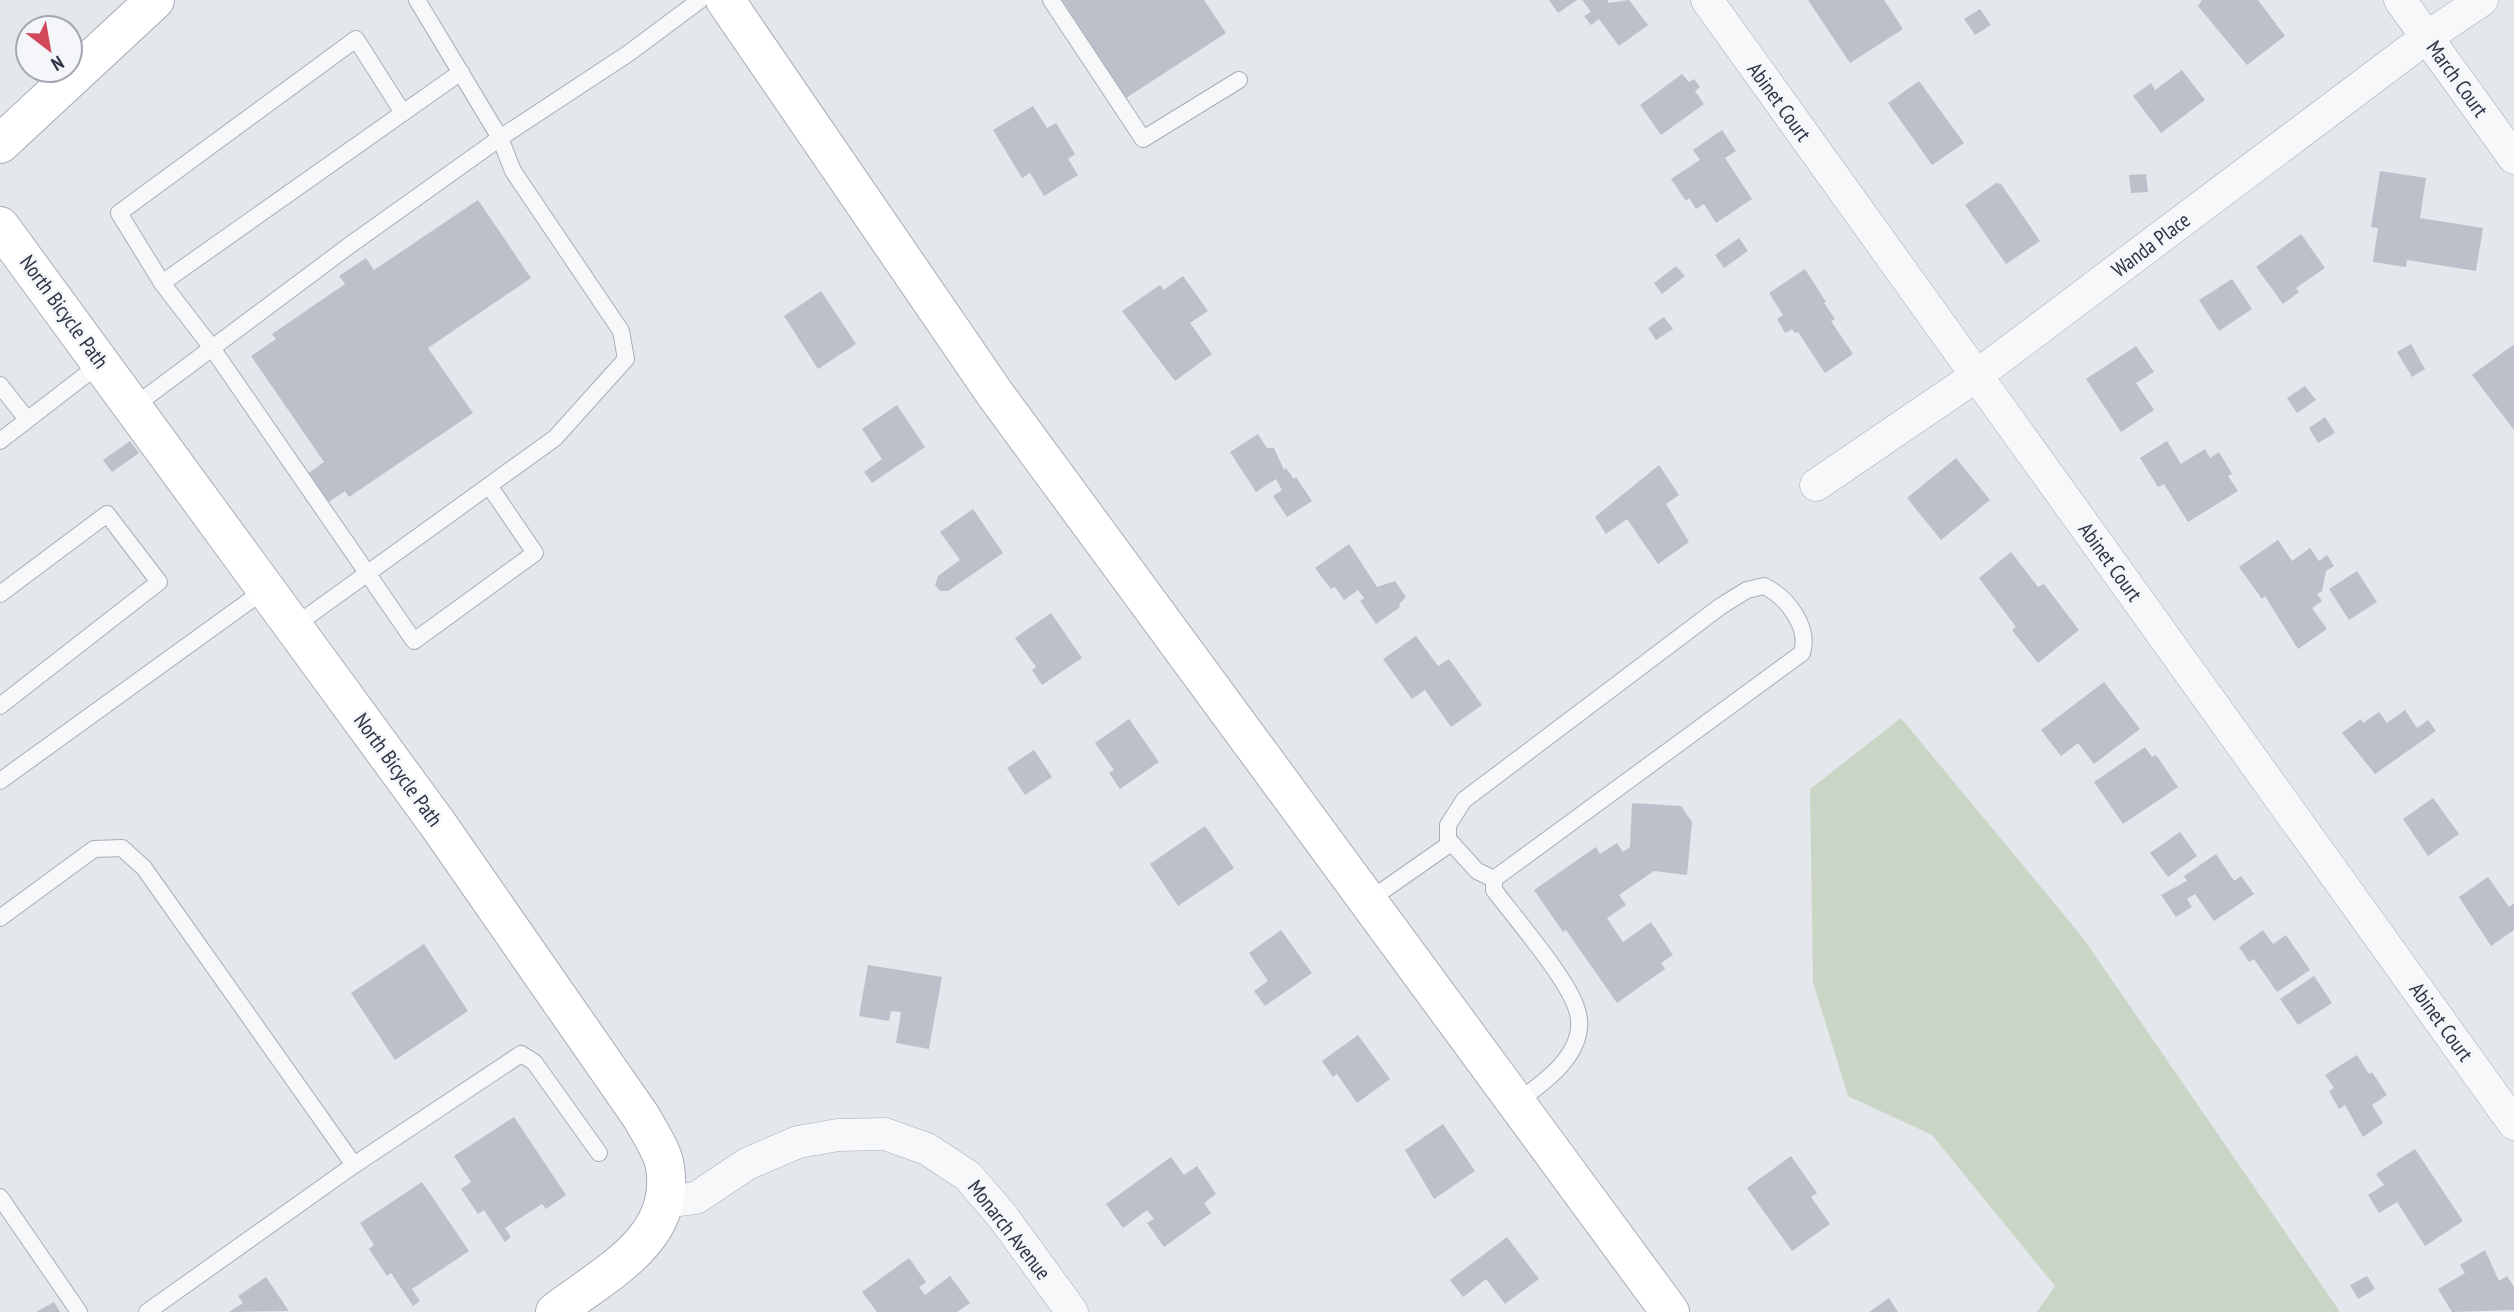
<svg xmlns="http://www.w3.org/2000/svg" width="2514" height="1312" font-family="'PT Sans Narrow',sans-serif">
	<rect width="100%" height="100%" fill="#e4e7ec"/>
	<polygon fill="#c9d6c5" points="1901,718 2083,938 2340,1312 2037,1312 2055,1286 1932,1135 1848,1096 1813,982 1810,789"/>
	<g fill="#bbc0ca">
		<polygon points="1062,0 1204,0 1226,33 1126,98"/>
		<polygon points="1549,0 1577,0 1558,13"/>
		<polygon points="1582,0 1607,0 1609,3 1629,0 1648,25 1619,46 1599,19 1591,25 1584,16 1591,12"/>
		<polygon points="1808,0 1884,0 1903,29 1850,63"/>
		<polygon points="2202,0 2258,0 2285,36 2247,65 2198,6"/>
		<polygon points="1980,9 1991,25 1975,35 1964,19"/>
		<polygon points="2182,70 2205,100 2161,133 2133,96 2151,83 2155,90"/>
		<polygon points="1682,74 1689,82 1694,79 1700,87 1695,91 1704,104 1661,135 1640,105"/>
		<polygon points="1919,81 1964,143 1932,165 1888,103"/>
		<polygon points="1033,106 1047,128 1056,123 1075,154 1068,159 1078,175 1044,196 1030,173 1022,178 993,130"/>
		<polygon points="1722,130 1736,151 1725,158 1752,199 1716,223 1704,204 1696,209 1689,198 1686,201 1671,179 1700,160 1693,150"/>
		<polygon points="2380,171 2426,178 2420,218 2483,228 2476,271 2407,260 2406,267 2373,262 2378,228 2371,227"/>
		<polygon points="2146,174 2148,192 2131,193 2129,175"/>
		<polygon points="1996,183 2001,184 2040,241 2006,264 1965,205"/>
		<polygon points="478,200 531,278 428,348 473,413 349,497 345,491 323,506 303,477 324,462 251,356 276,339 272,334 345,284 339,276 366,258 374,270"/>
		<polygon points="2301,234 2325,268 2296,288 2299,292 2283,304 2256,267"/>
		<polygon points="1739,238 1748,251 1724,268 1715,255"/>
		<polygon points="1676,266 1685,276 1662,294 1654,283"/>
		<polygon points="1805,269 1826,302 1824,303 1835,319 1831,321 1853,354 1825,373 1798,332 1795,333 1792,329 1785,333 1777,319 1783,315 1769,293"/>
		<polygon points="1183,276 1208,311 1190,323 1212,354 1175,381 1122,311 1160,285 1164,290"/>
		<polygon points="2232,279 2252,309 2219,331 2199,300"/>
		<polygon points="821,291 856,344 818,369 784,316"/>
		<polygon points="1664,317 1673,329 1656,340 1648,328"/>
		<polygon points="2411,344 2425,369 2412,377 2397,352"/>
		<polygon points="2513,345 2514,346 2514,430 2472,375"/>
		<polygon points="2136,346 2154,372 2136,383 2154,410 2121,432 2086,379"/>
		<polygon points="2305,386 2316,400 2297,413 2287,398"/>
		<polygon points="897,405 925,447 872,483 864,472 882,459 862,429"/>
		<polygon points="2325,417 2335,433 2318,443 2309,428"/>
		<polygon points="1258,434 1267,448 1274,448 1284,470 1286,468 1294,479 1296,477 1312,501 1287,517 1273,496 1282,490 1276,479 1256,492 1230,452"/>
		<polygon points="130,441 139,453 112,472 103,460"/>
		<polygon points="2167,441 2181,464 2205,449 2210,458 2219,452 2232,474 2228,476 2238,491 2188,522 2164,484 2158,487 2140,458"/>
		<polygon points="1956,458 1990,500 1941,540 1907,498"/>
		<polygon points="1659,465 1679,495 1666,504 1689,542 1658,564 1627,519 1606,534 1595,517"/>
		<polygon points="973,509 1003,553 948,591 940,591 935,585 938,576 960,560 940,532"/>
		<polygon points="2278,540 2292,561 2310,548 2319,561 2327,555 2334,566 2326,571 2322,591 2317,594 2322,601 2312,608 2327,629 2298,649 2265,596 2262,599 2239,567"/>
		<polygon points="1349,544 1377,587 1395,581 1406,597 1399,604 1400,607 1376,624 1360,601 1364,598 1358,590 1344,600 1335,587 1331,589 1315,568"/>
		<polygon points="2011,552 2038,587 2044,584 2079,630 2038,663 2012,630 2016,627 1979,578"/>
		<polygon points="2357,571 2377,602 2349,620 2329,589"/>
		<polygon points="1051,613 1082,658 1042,685 1032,670 1036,667 1015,638"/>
		<polygon points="1416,636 1438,666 1449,659 1482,705 1451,727 1425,690 1412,699 1383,659"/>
		<polygon points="2104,682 2140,729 2094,764 2078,743 2061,756 2041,730"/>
		<polygon points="2405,710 2417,728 2428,720 2436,731 2375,774 2342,733 2361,719 2363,723 2379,712 2387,723"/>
		<polygon points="1129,719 1159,762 1120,789 1109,773 1114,770 1095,743"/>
		<polygon points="2145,747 2152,757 2156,755 2178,787 2123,824 2094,782"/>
		<polygon points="1034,750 1052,777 1025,795 1007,768"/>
		<polygon points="2433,798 2459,834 2428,856 2403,819"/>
		<polygon points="1632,803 1681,806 1692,822 1687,875 1654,871 1619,895 1626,905 1607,918 1623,942 1651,922 1673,955 1661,963 1665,969 1617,1003 1566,930 1563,932 1534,890 1596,847 1600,854 1617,843 1623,852 1630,847"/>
		<polygon points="1205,826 1234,868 1178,906 1150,864"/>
		<polygon points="2180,832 2197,856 2168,877 2150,853"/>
		<polygon points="2216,854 2234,881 2241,876 2254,894 2214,921 2195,894 2187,899 2192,907 2176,917 2161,895 2187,881 2184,876"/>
		<polygon points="2488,877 2509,907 2514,903 2514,930 2491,946 2459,897"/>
		<polygon points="1281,930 1312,973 1265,1006 1254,991 1268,981 1249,953"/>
		<polygon points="2263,930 2273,944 2286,935 2310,970 2277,992 2254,959 2249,962 2239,947"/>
		<polygon points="424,944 468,1011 395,1060 351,993"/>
		<polygon points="868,965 942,977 929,1049 896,1043 901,1012 891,1011 889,1021 859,1016"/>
		<polygon points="2314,976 2332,1003 2298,1025 2280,999"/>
		<polygon points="1358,1035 1390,1079 1357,1103 1337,1074 1333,1077 1322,1061"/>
		<polygon points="2357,1055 2369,1074 2372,1072 2387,1095 2372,1105 2383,1123 2363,1137 2345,1105 2339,1109 2329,1091 2334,1088 2325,1075"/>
		<polygon points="514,1117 566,1195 546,1209 542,1204 505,1228 511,1237 505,1242 484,1210 478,1214 461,1189 471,1182 454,1156"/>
		<polygon points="1443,1124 1475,1171 1434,1199 1405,1150"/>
		<polygon points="2415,1149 2463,1221 2425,1246 2397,1202 2379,1213 2368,1195 2384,1185 2376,1174"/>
		<polygon points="1791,1156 1817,1193 1811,1197 1830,1224 1792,1251 1747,1188"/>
		<polygon points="1171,1157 1184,1175 1197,1166 1216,1194 1204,1203 1211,1213 1164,1247 1147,1223 1154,1219 1147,1210 1123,1228 1106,1204"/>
		<polygon points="422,1182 469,1251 412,1289 420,1301 413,1306 391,1273 387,1276 369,1249 374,1245 360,1223"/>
		<polygon points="1507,1237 1539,1279 1505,1304 1486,1279 1463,1297 1450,1280"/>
		<polygon points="2485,1250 2499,1281 2507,1276 2514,1287 2514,1310 2452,1312 2438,1289 2465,1273 2460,1265"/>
		<polygon points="909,1258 926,1282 919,1287 925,1295 950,1276 970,1303 957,1312 877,1312 862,1292"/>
		<polygon points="2367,1276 2375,1289 2358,1299 2350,1285"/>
		<polygon points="266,1277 289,1311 229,1312 243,1303 238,1296"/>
		<polygon points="1889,1298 1898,1312 1869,1312"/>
		<polygon points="54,1302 60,1312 36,1312"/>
	</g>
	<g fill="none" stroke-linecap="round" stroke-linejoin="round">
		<defs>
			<g id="lane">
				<polyline points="417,0 500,138 629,53 700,0"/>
				<polyline points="1051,0 1143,139 1239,80"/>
				<polyline points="403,113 356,39 119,213 162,283 461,72"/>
				<polyline points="162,283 212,348 414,641 535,553 490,487"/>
				<polyline points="0,385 26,418"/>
				<polyline points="133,407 350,245 500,138 513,171 621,331 626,359 555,438 293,627"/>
				<polyline points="0,441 101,363"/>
				<polyline points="0,594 107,514 159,582 0,706"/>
				<polyline points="0,781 266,589"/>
				<path d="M1494 879 1477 871 1448 839V825L1464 800 1721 606 1747 590 1764 586C1787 597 1810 627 1802 653L1494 879V890C1515 918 1568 979 1577 1010 1581 1022 1579 1035 1574 1046 1563 1070 1536 1087 1517 1103"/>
				<polyline points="1368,901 1451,843"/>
				<polyline points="0,918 94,849 122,848 144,868 354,1165"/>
				<polyline points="0,1197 79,1312"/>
				<polyline points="147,1312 354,1165 521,1054 534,1062 599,1153"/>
			</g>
			<g id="street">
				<polyline points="1707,0 2514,1124"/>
				<polyline points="2400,0 2514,158"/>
				<polyline points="1816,485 1976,376 2427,37 2482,0"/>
				<polyline points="665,1202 696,1198 747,1164 798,1142 838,1135 885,1134 927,1149 968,1176 1003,1217 1072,1312"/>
			</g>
			<g id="secondary">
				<polyline points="725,0 995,394 1670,1312"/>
				<path d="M0 226 437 823 642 1118C649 1132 663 1151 665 1167 677 1240 604 1274 555 1312"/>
			</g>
			<polyline id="primary" points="0,144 155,0"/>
		</defs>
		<use href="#lane" stroke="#a9aeb7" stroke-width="18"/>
		<use href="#street" stroke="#a9aeb7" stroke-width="33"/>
		<use href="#secondary" stroke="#a9aeb7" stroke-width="40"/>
		<use href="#primary" stroke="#a3abb8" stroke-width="40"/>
		<use href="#lane" stroke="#f7f8fa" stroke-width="16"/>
		<use href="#street" stroke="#f7f8fa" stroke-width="32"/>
		<use href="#secondary" stroke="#fff" stroke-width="38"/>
		<use href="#primary" stroke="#fff" stroke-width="38"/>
	</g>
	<g text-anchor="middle" stroke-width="5" stroke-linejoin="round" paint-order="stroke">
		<g font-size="21" fill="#2b3445" stroke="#f4f6f9">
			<text transform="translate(2457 79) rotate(54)" y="7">March Court</text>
			<text transform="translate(1779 102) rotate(54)" y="7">Abinet Court</text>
			<text transform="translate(2151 245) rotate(-37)" y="7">Wanda Place</text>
			<text transform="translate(64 312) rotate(54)" y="7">North Bicycle Path</text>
			<text transform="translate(2110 562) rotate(54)" y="7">Abinet Court</text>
			<text transform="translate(398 770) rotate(54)" y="7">North Bicycle Path</text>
			<text transform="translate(2441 1022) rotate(54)" y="7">Abinet Court</text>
			<text transform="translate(1009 1230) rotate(52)" y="7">Monarch Avenue</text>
		</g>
	</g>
	<g transform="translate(49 49) rotate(149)"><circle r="33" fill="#f4f6f9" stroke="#a4a8b1" stroke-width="2"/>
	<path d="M0-5L12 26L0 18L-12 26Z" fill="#d1495b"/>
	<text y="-10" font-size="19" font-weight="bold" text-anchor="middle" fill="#2b3445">N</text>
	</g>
</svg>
